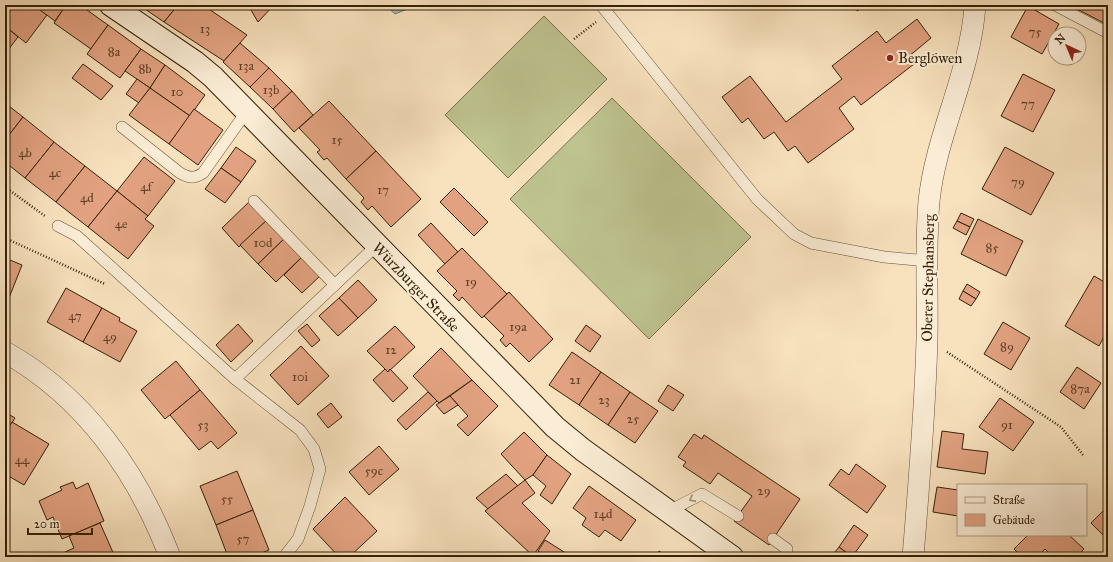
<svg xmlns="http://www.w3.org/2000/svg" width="1113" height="562" font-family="'IM FELL Great Primer',serif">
	<rect width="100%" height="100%" fill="#f8e2be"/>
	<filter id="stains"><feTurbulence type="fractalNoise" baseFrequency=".005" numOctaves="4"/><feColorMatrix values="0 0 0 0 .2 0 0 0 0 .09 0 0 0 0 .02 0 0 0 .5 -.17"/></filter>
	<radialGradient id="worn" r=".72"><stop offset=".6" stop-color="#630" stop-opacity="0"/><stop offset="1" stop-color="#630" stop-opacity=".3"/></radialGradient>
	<g fill="#bec390" stroke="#79724c">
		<polygon points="544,16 607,79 508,178 445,115"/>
		<polygon points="612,98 751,237 649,339 510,199"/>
	</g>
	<polygon fill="#9dbdb4" stroke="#737f6f" points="385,5 417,5 395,14"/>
	<g fill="#e2a281" stroke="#342107">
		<polygon points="14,5 34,5 47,15 26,43 5,26 5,17"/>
		<polygon points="44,5 66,5 55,21 40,10"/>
		<polygon points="66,5 80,5 108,25 91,49 54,23"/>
		<polygon points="139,5 178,5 164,22"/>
		<polygon points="178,5 203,5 247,35 224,61 164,22"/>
		<polygon points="248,5 274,5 258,22"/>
		<polygon points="1079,5 1108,5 1108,16 1104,23 1077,9"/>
		<polygon points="1028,6 1059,24 1042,54 1011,37"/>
		<polygon points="917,19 931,38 908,57 914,64 861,105 854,96 839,108 854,129 808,163 795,146 788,151 774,132 764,139 748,118 742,123 722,97 750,76 786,122 842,79 832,66 877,31 886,43"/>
		<polygon points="108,25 141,49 120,78 87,54"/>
		<polygon points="5,26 18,37 5,54"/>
		<polygon points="240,43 269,68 250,87 223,62"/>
		<polygon points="141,49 165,65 150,88 125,71"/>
		<polygon points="83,64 113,86 101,100 72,78"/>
		<polygon points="165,65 205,95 190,116 150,88"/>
		<polygon points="269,68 292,91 273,109 250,87"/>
		<polygon points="1023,74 1055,90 1033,132 1001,116"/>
		<polygon points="137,79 150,88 139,103 126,94"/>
		<polygon points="150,88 190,116 169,144 129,115"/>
		<polygon points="292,91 313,115 294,132 273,109"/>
		<polygon points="329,101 376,151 346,179 327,158 324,160 317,152 320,150 299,128"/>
		<polygon points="5,103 23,117 5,140"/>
		<polygon points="194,109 223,130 198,165 169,144"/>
		<polygon points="23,117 54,142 25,178 5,162 5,140"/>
		<polygon points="54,142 85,166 56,202 25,178"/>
		<polygon points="236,147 256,161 241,182 221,168"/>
		<polygon points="1005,147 1054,173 1031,215 982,189"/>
		<polygon points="376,151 421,199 391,227 372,206 368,210 361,202 364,198 346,179"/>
		<polygon points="144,157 175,181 148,216 117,191"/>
		<polygon points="85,166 117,191 88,227 56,202"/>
		<polygon points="221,168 241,182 225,203 205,189"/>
		<polygon points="454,188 488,222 474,236 440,202"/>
		<polygon points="117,191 148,216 145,219 154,226 128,259 88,227"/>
		<polygon points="250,201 268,219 239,247 222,228"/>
		<polygon points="961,213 974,219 970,227 957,221"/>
		<polygon points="268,219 285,238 258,264 240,245"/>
		<polygon points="978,219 1023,241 1006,276 961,254"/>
		<polygon points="957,221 970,227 966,235 953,228"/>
		<polygon points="431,223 458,252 445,264 418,235"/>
		<polygon points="285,238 303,256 276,282 258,264"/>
		<polygon points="462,248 507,294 482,318 462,297 459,301 453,295 457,291 437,271"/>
		<polygon points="303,256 321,275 302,293 284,275"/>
		<polygon points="5,258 22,265 9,298 5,297"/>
		<polygon points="1094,276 1108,284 1108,329 1099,346 1065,326"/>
		<polygon points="358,280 377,300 358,318 339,298"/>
		<polygon points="967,284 980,292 976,299 963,291"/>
		<polygon points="66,288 102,308 83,342 47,322"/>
		<polygon points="963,291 976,299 971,306 959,299"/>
		<polygon points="509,292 553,339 529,362 510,343 506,347 500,340 504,336 484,316"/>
		<polygon points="339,298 358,318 338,336 319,316"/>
		<polygon points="102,308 120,318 119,321 137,331 120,362 83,342"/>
		<polygon points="1003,322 1030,338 1011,370 984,354"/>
		<polygon points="238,324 253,341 231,362 216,345"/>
		<polygon points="307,324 320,340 312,347 298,331"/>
		<polygon points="586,325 601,336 590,352 575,341"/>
		<polygon points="395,326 415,347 388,372 367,351"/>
		<polygon points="301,346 329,376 298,405 270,375"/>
		<polygon points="441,348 472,380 439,403 413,376"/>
		<polygon points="572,352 601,372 579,405 549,385"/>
		<polygon points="176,361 200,390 165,419 141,390"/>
		<polygon points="1077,367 1101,383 1084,409 1060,392"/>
		<polygon points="385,369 388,372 390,369 408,388 393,402 373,380"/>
		<polygon points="601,372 630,392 608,425 579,405"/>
		<polygon points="472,380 498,406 468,436 457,425 468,416 450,396"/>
		<polygon points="668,385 684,395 673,411 658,401"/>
		<polygon points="200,390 237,433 218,449 211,441 199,450 170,415"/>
		<polygon points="428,392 437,401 406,430 397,420"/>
		<polygon points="630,392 658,411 635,443 608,425"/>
		<polygon points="450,396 458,405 444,414 436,405"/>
		<polygon points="1000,398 1034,422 1013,451 979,427"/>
		<polygon points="331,403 342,417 328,428 317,414"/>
		<polygon points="5,412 15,418 5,434"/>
		<polygon points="12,422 49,444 24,485 5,474 5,434"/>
		<polygon points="942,431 964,434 962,449 988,452 985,474 937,467"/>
		<polygon points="524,432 547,455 533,475 525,480 501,454"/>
		<polygon points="694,434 702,439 704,435 800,499 769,545 734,521 752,496 718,473 710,484 683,466 686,462 678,457"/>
		<polygon points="379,446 399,469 369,495 349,472"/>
		<polygon points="547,455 571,474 552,504 540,495 546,486 533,475"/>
		<polygon points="856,464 886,486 867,513 829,485 841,469 849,475"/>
		<polygon points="237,471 253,510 216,525 200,486"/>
		<polygon points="506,474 518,486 488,509 476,498"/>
		<polygon points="525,480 535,493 522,503 550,531 533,556 485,511"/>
		<polygon points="73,482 76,489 88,483 104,521 62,539 53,517 47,520 39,501 62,490 60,487"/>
		<polygon points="589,486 636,520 621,541 605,530 599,537 582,525 586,518 573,508"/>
		<polygon points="937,487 958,490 958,516 933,512"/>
		<polygon points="345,497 377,531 349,557 339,557 313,529"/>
		<polygon points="1105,509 1108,512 1108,540 1091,523"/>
		<polygon points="253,510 269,550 252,557 228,557 216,525"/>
		<polygon points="100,523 115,557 67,557 65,552 74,548 69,536"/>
		<polygon points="854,525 868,535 852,557 839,547"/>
		<polygon points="1028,535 1069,535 1084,549 1076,557 1053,557 1045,549 1037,557 1022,557 1014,549"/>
		<polygon points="545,540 572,557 548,557 538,551"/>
		<polygon points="839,547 852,557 853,557 831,557"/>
		<polygon points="659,551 668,557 669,557 655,557"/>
	</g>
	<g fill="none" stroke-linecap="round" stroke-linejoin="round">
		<defs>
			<g id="lane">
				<polyline points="601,5 757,199 794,234 811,243 884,257 928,261"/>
				<polyline points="1055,5 1108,33"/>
				<path d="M122 127 180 173C189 178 194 179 203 173L247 111"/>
				<polyline points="254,201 335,285"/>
				<polyline points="58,226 77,236 235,379 300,430 314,449 320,469 310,506 298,539 284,557"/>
				<polyline points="235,379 376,246"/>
				<polyline points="667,512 702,494 738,516"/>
				<polyline points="773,539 787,549 786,557"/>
			</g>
			<g id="street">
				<path d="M5 352C85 397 138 473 170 557"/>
				<path d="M913 557C919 485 925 413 927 340 928 294 925 247 929 201 936 134 971 72 975 5"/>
			</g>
			<polyline id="secondary" points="111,5 195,62 213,77 555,427 583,450 732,557"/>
		</defs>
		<use href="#lane" stroke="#655135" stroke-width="12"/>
		<use href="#street" stroke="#655135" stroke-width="22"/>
		<use href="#secondary" stroke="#342107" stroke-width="24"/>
		<g stroke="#342107" stroke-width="2.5" stroke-dasharray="1 2" stroke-linecap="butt">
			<polyline points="854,5 859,12"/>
			<polyline points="574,39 596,22"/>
			<polyline points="5,187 45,216"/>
			<polyline points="5,238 105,284"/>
			<polyline points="947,352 1061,427 1083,455"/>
		</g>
		<use href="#lane" stroke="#faecd5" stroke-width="11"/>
		<use href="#street" stroke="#faecd5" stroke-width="21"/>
		<use href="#secondary" stroke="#faecd5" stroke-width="22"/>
	</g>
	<defs><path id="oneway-chevron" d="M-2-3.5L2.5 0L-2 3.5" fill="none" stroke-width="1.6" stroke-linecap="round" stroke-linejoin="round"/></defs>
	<use stroke="#a19178" href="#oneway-chevron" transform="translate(692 499) rotate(152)"/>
	<circle fill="#8f2418" stroke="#faecd5" stroke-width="1.5" cx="890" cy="58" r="4"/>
	<g text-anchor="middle" stroke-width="4" stroke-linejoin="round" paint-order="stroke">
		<g font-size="13" fill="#604126">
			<text x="205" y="33">13</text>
			<text x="1035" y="36">75</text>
			<text x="114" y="56">8a</text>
			<text x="246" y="70">13a</text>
			<text x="145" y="73">8b</text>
			<text x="271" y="94">13b</text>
			<text x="177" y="96">10</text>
			<text x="1028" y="108">77</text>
			<text x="337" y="144">15</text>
			<text x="25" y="157">4b</text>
			<text x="55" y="177">4c</text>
			<text x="1018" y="186">79</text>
			<text x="146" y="191">4f</text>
			<text x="383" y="194">17</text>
			<text x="87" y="202">4d</text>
			<text x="121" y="228">4e</text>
			<text x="263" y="247">10d</text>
			<text x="992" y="252">85</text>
			<text x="471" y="286">19</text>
			<text x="75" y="320">47</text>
			<text x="518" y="331">19a</text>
			<text x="110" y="341">49</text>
			<text x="1007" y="351">89</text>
			<text x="391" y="354">12</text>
			<text x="300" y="381">10i</text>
			<text x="575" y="384">21</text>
			<text x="1080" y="393">87a</text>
			<text x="604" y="404">23</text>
			<text x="633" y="423">25</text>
			<text x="203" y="429">53</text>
			<text x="1007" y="429">91</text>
			<text x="22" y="464">44</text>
			<text x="374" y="475">59c</text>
			<text x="764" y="495">29</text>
			<text x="227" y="503">55</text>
			<text x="603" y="518">14d</text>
			<text x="243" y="543">57</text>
		</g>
		<g font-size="15" fill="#342107" stroke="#faecd5" text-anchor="start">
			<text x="898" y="63">Berglöwen</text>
		</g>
		<g font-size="15" fill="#342107" stroke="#faecd5">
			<text transform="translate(928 278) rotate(-89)" y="5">Oberer Stephansberg</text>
			<text transform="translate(416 287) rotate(46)" y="5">Würzburger Straße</text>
		</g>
	</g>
	<rect width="1113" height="562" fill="none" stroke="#f8e2be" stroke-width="20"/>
	<rect x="6" y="6" width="1101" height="550" fill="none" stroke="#342107" stroke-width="2"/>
	<rect x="10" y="10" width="1093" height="542" fill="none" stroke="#342107"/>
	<rect x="957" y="484" width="130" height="52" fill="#faecd5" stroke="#ab9b83"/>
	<rect x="965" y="497" width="20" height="6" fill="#faecd5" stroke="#ab9b83"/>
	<text x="993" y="504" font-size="12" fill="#342107">Straße</text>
	<rect x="965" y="514" width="20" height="12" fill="#e2a281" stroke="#ab9b83"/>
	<text x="993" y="524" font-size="12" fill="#342107">Gebäude</text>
	<g transform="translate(1067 46) rotate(316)"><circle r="19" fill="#faecd5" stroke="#ab9b83"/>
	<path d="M0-3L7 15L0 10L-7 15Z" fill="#8f2418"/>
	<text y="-6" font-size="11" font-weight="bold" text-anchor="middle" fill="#342107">N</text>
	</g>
	<path d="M28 528v6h64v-6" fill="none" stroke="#342107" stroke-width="2"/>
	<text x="34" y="528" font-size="12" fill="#342107" stroke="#faecd5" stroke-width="3" paint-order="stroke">20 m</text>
	<rect width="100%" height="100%" filter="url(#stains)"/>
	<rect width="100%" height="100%" fill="url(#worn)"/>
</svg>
